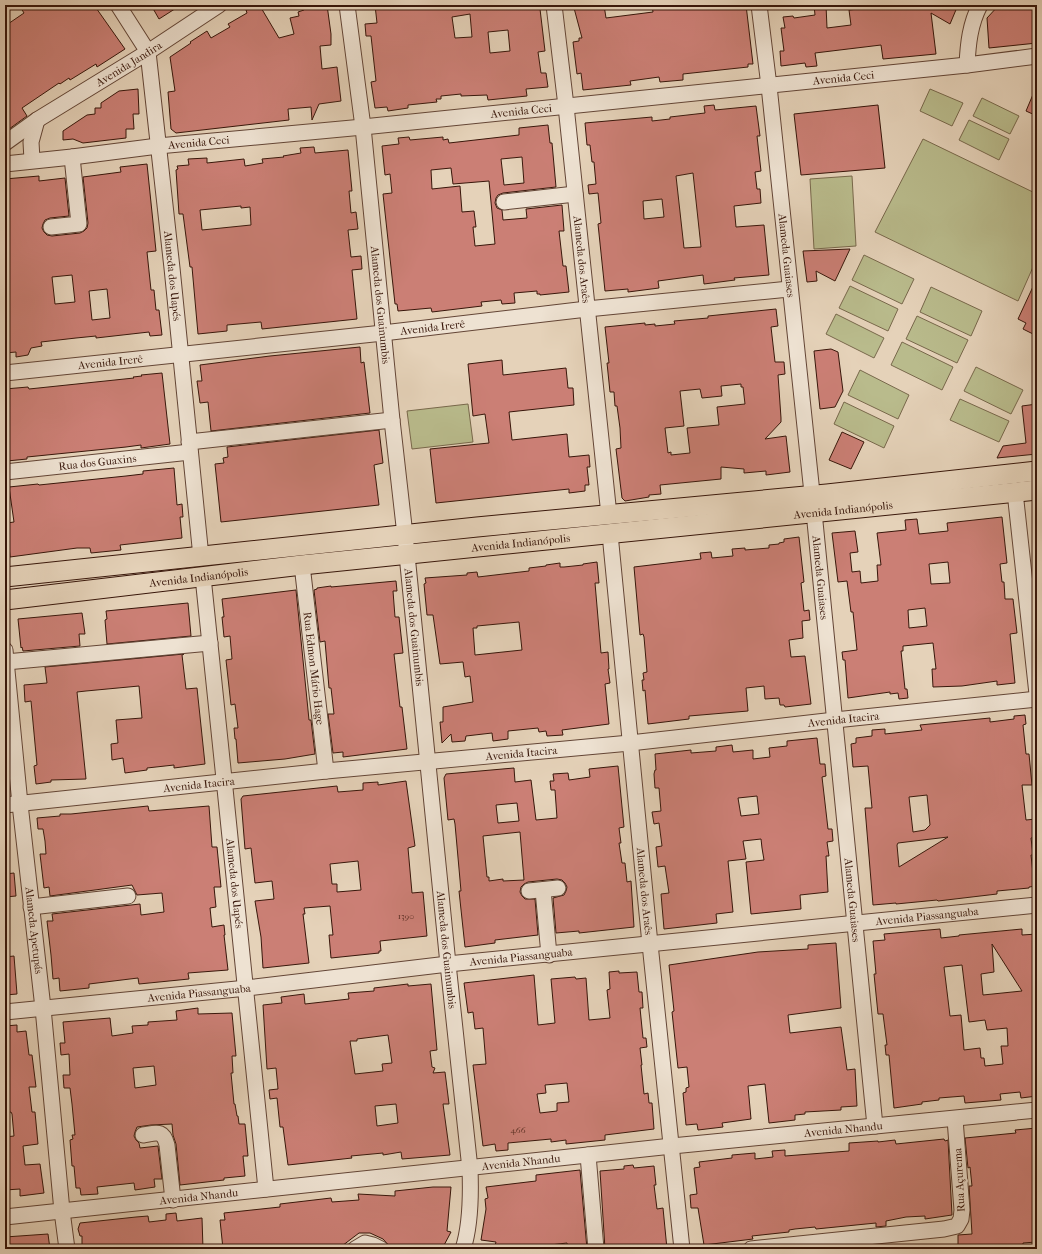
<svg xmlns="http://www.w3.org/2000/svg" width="1042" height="1254" font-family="'IM FELL French Canon',serif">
	<rect width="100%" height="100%" fill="#e5d2b9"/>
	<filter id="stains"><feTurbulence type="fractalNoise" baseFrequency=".005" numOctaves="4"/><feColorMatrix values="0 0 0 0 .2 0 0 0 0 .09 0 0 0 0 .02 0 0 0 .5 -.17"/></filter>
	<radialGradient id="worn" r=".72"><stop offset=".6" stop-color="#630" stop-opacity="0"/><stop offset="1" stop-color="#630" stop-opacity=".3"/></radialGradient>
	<g fill="#b9bb8c" stroke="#78684b">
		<polygon points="930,89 963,103 952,126 920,111"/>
		<polygon points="982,98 1019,116 1010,134 973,116"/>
		<polygon points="969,120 1009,139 999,160 959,140"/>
		<polygon points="923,139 1037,194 1037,258 1018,301 875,232"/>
		<polygon points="852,176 856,246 814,249 810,179"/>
		<polygon points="864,255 914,279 902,304 852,280"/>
		<polygon points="850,286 898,309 888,331 839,308"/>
		<polygon points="931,287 982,311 971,336 920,312"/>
		<polygon points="836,314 884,338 874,358 826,334"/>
		<polygon points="917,316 968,340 957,363 906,339"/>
		<polygon points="902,342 953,367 942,390 891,365"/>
		<polygon points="976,367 1023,390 1011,414 964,391"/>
		<polygon points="860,370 909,395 898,419 848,395"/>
		<polygon points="960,399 1009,421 999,442 950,420"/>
		<polygon points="844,402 894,426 884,448 834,424"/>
		<polygon points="468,404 473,442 412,449 407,411"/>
	</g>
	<g fill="#cb7f75" stroke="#38160a" fill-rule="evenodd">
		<polygon points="19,5 94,5 125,49 97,67 96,64 70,80 69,78 60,84 59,83 22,108 27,116 5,132 5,26 24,13"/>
		<polygon points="151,5 181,5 159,19"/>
		<polygon points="301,5 327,5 331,34 331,45 320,46 322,69 337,67 341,101 319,104 312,120 311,107 288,109 289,120 176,133 171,129 168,92 175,91 170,57 191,43 190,42 207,31 211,38 230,27 228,24 247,13 246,10 260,6 279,38 294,34 290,18 299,16 298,12 304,10"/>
		<path d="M375 5H536V9H540L545 51 538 52 541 73H546L548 87 526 89 527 96 488 100 487 95 461 96V94L441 96V99H436L437 102 408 105V108L388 111 387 107 375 108 371 82 376 81 371 36H366L365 24 377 23ZM470 14 472 37 455 38 452 17ZM508 30 510 51 490 53 488 32Z"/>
		<polygon points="577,5 604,5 606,18 653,12 652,5 746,5 753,64 748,64 748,67 683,74 683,80 660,82 659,77 630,81 631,85 583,90 581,73 577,74 573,42 579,41 579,38 582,38 574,8 577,8"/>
		<polygon points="814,5 826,5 827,28 851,25 849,10 878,7 878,5 958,5 950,24 931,13 936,54 883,59 881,45 815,53 817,66 806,67 805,63 781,66 780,51 784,51 781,28 785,28 783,17 793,16 794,18 815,15"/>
		<polygon points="999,5 1037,5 1037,43 989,48 987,18"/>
		<polygon points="1037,85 1037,116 1026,111"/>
		<polygon points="138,89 139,114 133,114 134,129 126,129 126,138 83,143 73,139 63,140 63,131 87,115 95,114 95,108 101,108 101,103 119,91"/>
		<path d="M714 105 715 110 756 106 760 136H757L761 171 755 172 757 189H760L761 203 734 206 736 227 764 225 769 275 734 278 735 280 704 284 703 275 658 281 659 288 628 292V289L605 291 598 224 601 223 598 193 589 194 588 185 596 184 594 162H592L590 145H587L585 123 652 117V121L670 119V117L705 113 704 106ZM693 173 701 247 684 248 676 176ZM662 199 664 217 644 219 643 201Z"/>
		<polygon points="878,105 885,168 801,175 794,114"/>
		<path d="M548 125 550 143H552L556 187 503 193 498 195 496 198 495 203 497 208 502 210 503 220 527 218 526 209 562 205 564 231H559L563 266H566L569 292 540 295V294H537V291L514 293 515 303 502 304 501 300 481 302 482 306 432 312 431 308 398 311 397 304H395L383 194 392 193 390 174 385 175 382 146 399 144 398 138 409 137 410 140 443 137V140L448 139 449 143 519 135V128ZM522 157 524 183 504 185 501 159ZM451 168 453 184 489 181 495 244 475 246 473 227H476L474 211 462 212 460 186 432 189 431 170Z"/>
		<path d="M314 147 315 153 348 150 352 191H349L351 213 356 212 358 229 348 230 351 257 361 256 362 269 352 270 357 319 262 329 261 322 227 325V331L198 334 192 267H190L183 214H179L176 170 178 169 177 166 189 165 188 159 207 158V163L244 159 245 166 263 163 262 159 284 157 283 156 301 153 300 148ZM241 206V208L250 207 251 225 202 230 200 210Z"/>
		<path d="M147 164 156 251 147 252 151 290H154L156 310H159L162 335 150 336 149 332 96 338V336L76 338 41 342 42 346 31 348 28 355 16 357V352L5 353V179L39 176V181L65 178 69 216 50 218 45 220 43 224 42 228 44 232 47 235 52 236 80 233 84 231 87 228 88 223 83 177 121 172 120 167ZM72 275 75 302 55 304 52 277ZM107 289 110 318 92 320 89 291Z"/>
		<polygon points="850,249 835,281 816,271 817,281 807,282 803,251"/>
		<polygon points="1037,278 1037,336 1023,329 1026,323 1018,319"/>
		<path d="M776 309 778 326 771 327 775 362H784L785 374 778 375 781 418V422L765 439 786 436 790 472 766 475V471L744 473V469L721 467V479L660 485 661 494 649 495V497L625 501 622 498 616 449 621 448 620 428 617 406H615L614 392H610L607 363H609L605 327 645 323V325L655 324V326L675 324 674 321 708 318V316ZM741 384V387H743L745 404 717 407 719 425 687 428 690 453 671 455V452L668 453 665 428 684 426 680 391 700 389 702 398 722 396 721 386Z"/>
		<polygon points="360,347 361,363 364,362 370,413 211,431 208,402 200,403 197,381 202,381 200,365 270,356"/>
		<polygon points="831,349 838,352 843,391 835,407 820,409 814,351"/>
		<polygon points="502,360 503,375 566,368 568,388 573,388 574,405 509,412 512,440 567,434 569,457 589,455 590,467 587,467 589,485 585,485 585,491 569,493 569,489 436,503 430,449 489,443 485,414 473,416 468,364"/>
		<polygon points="162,373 170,444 141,448 141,445 126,447 27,457 27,459 7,461 5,445 5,389 28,387 29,389 134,378 133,377 142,376 141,375"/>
		<polygon points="1037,404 1037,454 997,458 1003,446 1026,443 1022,406"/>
		<polygon points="379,430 383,463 374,465 379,505 221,522 215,464 224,463 223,458 228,457 227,447"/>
		<polygon points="842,432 864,442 851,469 829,460"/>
		<polygon points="174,468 177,505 182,504 183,517 180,517 182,538 120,545 121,550 91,553 90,548 77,548 10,557 7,523 14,522 9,487 38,484 39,485 126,476 143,474 143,471"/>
		<path d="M1002 517 1007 563 1000 564 1002 582H1004L1005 599H1013L1017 633 1010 634 1015 683 997 685V681L962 686 933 687 932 669H936L933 643 903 646V651H901L905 689H907L908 698 899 699 898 693 890 694V692L848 698 845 660H843L842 652 857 650 853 612H851L847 581 838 582 832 533 855 531 858 552 850 553 852 572 860 571 861 583 878 581 877 565H881L877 533 906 530 905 520 917 519 919 534 948 531 947 523ZM948 562 950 583 931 584 929 564ZM925 608 927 626 909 628 908 610Z"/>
		<polygon points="799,537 804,582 801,583 804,611 809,610 810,620 802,621 803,638 789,640 791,657 805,656 811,704 785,707 784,705 780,705 779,698 765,699 764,686 746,688 748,711 689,716 689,719 648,724 645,690 643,691 642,680 644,680 643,673 647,672 644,637 643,634 640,635 634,567 701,559 700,553 711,552 712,558 733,556 732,549 745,548 745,550 769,548 769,545 779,544 779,543 784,542 784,539"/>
		<path d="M597 562 599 583H595L601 653 608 652 609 669H608L610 683 605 684 609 724 562 730 563 735 547 736 546 731 539 732 538 728 508 731V739L493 741 492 733 466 736 465 741 452 742 451 734 442 743 440 722H443V707L473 702 470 676 465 677 463 662 440 664 433 615H427L424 584 426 583 425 578 467 575V573L477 572 478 577 529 571V568L546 566V565L560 563V567H564L583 565V564ZM519 622 522 650 475 655 473 628H477V626Z"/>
		<polygon points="396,581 397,591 393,591 395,617 399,617 403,653 394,654 400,707 402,707 407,749 343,757 343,752 333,753 328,714 334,714 331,688 329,688 325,641 320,642 314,590 317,589 317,588 331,586 331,587"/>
		<polygon points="296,590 309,720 311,720 315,754 285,759 238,763 236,739 235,739 234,728 238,728 235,704 231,705 226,660 232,659 230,636 224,637 222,617 224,617 222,599"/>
		<polygon points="188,603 191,636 107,644 105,620 107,619 106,611"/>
		<polygon points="82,613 85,634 79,634 80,646 23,651 22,647 21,648 18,619"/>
		<polygon points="184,654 182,655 186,689 197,688 205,764 174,768 174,765 147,768 147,770 125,773 123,758 112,760 111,744 118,743 116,720 142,718 139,686 86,691 77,692 86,779 51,780 51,782 36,784 34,766 37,765 31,701 25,702 24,685 47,683 45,667"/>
		<path d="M1025 715 1026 724 1023 725 1026 754H1029L1032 785H1022L1026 820 1036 819 1037 837 1031 838 1033 855H1031L1033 873 1035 872 1036 886 1029 887V888L997 891V894L938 901 937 900 896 904V903L873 905 865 808H872L868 766 853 767 851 744 856 743V738L872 736V730L885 729V734L922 730 920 725 990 718V722L1014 719V716ZM927 795 930 825 925 830 913 832 909 797ZM948 837 899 867 897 845 898 843Z"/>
		<path d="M817 738 820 764H825L826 776 822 777 828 829H832L833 841 827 842 829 856H826L828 892 800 895 801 909 751 914 746 862 764 860 762 848 761 839 743 841 746 859 728 861 733 912 716 914 717 923 664 929 661 894 669 893 665 866 658 867 656 847 662 846 659 823 654 824 652 812 661 811 659 788H655L654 774 655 770H656L655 754 691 750V753L716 751V747L732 745 733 752 753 750V759L770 757 769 748 787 746V741ZM757 796 759 814 741 816 738 798Z"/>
		<path d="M618 766 624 827 619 828 621 843H619L622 863H625L627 882 631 881 634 927 579 933V931L556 933 553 898 564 895 566 891 567 887 565 883 562 880 557 879 528 882 524 884 521 887 520 892 522 896 525 899H535L538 935 495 940V943L465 947 459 891H461L455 824 454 819 448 820 444 778 446 774 514 768 515 782 531 780 536 820 557 818 555 790H551L550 781H554L553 774 568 773 569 780 590 777 589 769ZM517 803 519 821 498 823 496 805ZM520 832 524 880 503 881V879L489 881V877H487L483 836Z"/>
		<path d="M406 781 415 846 408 848 412 893 423 892 427 936 380 941 381 951H379V953L331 958 329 935H333L330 906 304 908 305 914H303L309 963 263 968 261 937 255 901 274 899 272 881 255 883 251 848 245 849 241 799 243 796 337 786 338 792 363 790V783L378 782V785ZM358 861 361 890 337 892V884H332L330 864Z"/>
		<polygon points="148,806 149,811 209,806 212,847 217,847 221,887 214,887 216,907 210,908 212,927 224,925 225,935 224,935 228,970 188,973 189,979 139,984 138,978 89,984 89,988 60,991 59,978 53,979 51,955 47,921 53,921 52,914 140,904 141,915 164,912 162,893 137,895 132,885 50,896 49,887 44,888 40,854 46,854 45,841 43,829 38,829 37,818 60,816 60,814 71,814"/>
		<polygon points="14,873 16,896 5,897 5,874"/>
		<path d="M940 929 941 938 959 936V935L1022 929V935L1037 934V1096L1021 1098 1020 1092 1000 1094 1001 1100 965 1103 964 1096 939 1098V1100L922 1102V1104L894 1108 889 1055H886L885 1045H887L883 1014H878L874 974H876L873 941 885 940 884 934ZM992 944 1022 991 983 995 981 974 994 972ZM962 965 969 1022 985 1020 987 1030 1007 1028 1008 1046H1001L1003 1064 985 1066 984 1058H981L980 1048 964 1050 961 1015 950 1016 944 967Z"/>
		<polygon points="836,943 841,1008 788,1015 790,1033 841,1027 847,1070 855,1069 857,1106 841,1107 841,1110 805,1112 805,1114 795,1115 795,1120 769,1123 765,1084 748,1086 751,1119 722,1123 723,1127 698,1130 697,1124 686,1125 683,1093 686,1092 686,1088 689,1087 687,1067 678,1068 672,1012 674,1011 669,965 758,952 808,949 808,945"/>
		<polygon points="14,956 17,994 5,995 5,957"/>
		<path d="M619 971V973L637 972 639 992H642L643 1008H640L643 1038H646L647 1047 640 1048 642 1065H641L644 1094 648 1093 649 1103H652L654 1129 605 1135V1140L566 1144V1140L551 1142V1139L508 1143V1150L496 1151 495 1144 483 1146 473 1065 486 1064 483 1028 475 1029 473 1012 468 1013 464 983 534 975 538 1025 555 1023 551 979 575 977 576 979 586 978 589 1020 610 1018 607 990 610 989 609 972ZM567 1083 569 1102 557 1103V1111L540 1113 537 1094 546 1093 545 1085Z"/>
		<path d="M408 984V986L431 984 437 1050 430 1051 432 1067 435 1068 433 1073 445 1072 449 1104H443L450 1155 402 1159 401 1152 383 1155V1153L351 1156 352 1158 288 1165 283 1127H280L277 1098 270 1099 269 1090 278 1089 276 1068 267 1069 263 1005 282 1003 281 997 304 994 305 1004 349 999 348 993 374 991V988ZM388 1035 392 1063 382 1064 383 1071 355 1074 350 1041H357V1039ZM396 1104 398 1123 377 1126 375 1106Z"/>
		<path d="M198 1008V1014L232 1013 236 1056H232L233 1073H231L234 1104H235L237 1116H238L239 1124H245L248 1156H243L245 1176 224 1178V1180L180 1185 176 1144 173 1135 172 1124 151 1125 137 1127 135 1132 134 1136 136 1140 139 1143 140 1148 158 1146 162 1179H154L155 1187 135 1190 134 1183 97 1187 98 1194 81 1195 80 1188H76L74 1166H72L70 1140 73 1139 72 1135H75L72 1104 70 1088H64L63 1075H70L69 1054 61 1055 60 1043H65L63 1022 110 1018 112 1036 133 1033 132 1026 148 1025V1022L177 1020 176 1011ZM154 1066 156 1085 135 1088 133 1068Z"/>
		<polygon points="17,1025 17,1032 26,1031 29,1055 32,1055 36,1087 29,1087 32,1112 35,1112 38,1144 23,1146 25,1165 40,1164 44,1193 20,1196 20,1189 5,1190 5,1137 14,1136 12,1114 11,1112 5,1113 5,1026"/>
		<polygon points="1037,1128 1037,1225 1035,1225 1036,1242 1023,1243 1023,1249 958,1249 958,1235 972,1234 969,1186 972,1186 970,1167 968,1168 965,1138 1016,1133 1015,1130"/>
		<polygon points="944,1139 945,1141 948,1140 952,1215 925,1219 925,1216 906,1217 886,1221 886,1226 876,1227 876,1223 816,1229 815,1227 795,1229 789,1230 789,1232 752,1236 753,1239 704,1245 698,1208 691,1208 690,1195 697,1194 694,1168 700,1167 699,1162 732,1158 732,1155 755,1153 755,1159 773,1157 772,1151 785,1150 785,1156 849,1151 849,1143 878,1141 878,1142 895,1140 896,1144"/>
		<polygon points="633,1165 634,1168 654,1166 656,1185 654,1185 657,1209 663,1208 667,1249 605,1249 600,1171 624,1169 624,1166"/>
		<polygon points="580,1170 587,1249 568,1249 567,1243 550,1245 549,1249 494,1249 496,1242 481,1240 486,1209 485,1199 488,1198 486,1187 536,1181 536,1175"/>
		<polygon points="433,1187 451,1187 447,1231 451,1232 442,1249 392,1249 383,1239 370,1233 359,1233 338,1249 305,1249 304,1247 287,1249 223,1249 220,1220 225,1220 224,1213 280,1207 280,1204 331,1198 332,1202 359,1200 358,1194 395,1196 395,1191"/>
		<polygon points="176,1213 177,1221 202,1218 203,1249 85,1249 85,1246 82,1246 82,1236 80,1236 78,1229 80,1223 136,1217 148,1216 149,1222 166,1220 166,1214"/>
		<polygon points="48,1234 50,1249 5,1249 5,1237"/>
	</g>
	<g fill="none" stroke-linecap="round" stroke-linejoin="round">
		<defs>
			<g id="minor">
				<path id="s1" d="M118 5 148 52 172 268 201 557"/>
				<path id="s2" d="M347 5 363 127 392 420 405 535 448 964 470 1169C471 1195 471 1224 463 1249"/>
				<path id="s3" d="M554 5 566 106 609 515"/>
				<path id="s4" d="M759 5 769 86 814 512 875 1126"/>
				<path d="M967 65C968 44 970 24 980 5"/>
				<path id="s5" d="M5 143 37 120 148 52 219 5"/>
				<polyline points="32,160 31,142 37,120"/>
				<path id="s6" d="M5 164 72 157 158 146 363 127 967 65 1037 56"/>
				<polyline points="504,202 575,194"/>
				<polyline points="51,227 79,224 72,157"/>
				<path id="s7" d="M5 373 383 333 587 309 789 289"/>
				<polyline points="189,442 392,420"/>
				<path id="s8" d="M5 472 190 452"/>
				<polyline points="1015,492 1037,694"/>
				<path id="s9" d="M610 534 650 944 682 1249"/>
				<path id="s10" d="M302 565 326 771"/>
				<path id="s11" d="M203 577C224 781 246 985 266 1189"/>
				<path id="s12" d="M5 650 20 804 43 1008 62 1211 67 1249"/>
				<polyline points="6,662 210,643"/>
				<path id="s13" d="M5 805 326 771 630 743 835 720 1037 699"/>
				<polyline points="543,890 549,955"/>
				<polyline points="529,891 558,888"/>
				<polyline points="31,907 128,896"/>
				<path id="s14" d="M5 1012 247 988 448 964 1037 905"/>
				<path d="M143 1135C156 1133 163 1129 167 1145L173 1200"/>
				<polyline points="588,1155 596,1249"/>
				<path id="s15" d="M5 1217 672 1146 1037 1110"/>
				<polyline points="355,1249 365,1243 373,1245 381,1249"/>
				<polyline points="751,1249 944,1229 957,1226 961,1219 962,1210 955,1119"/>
			</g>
			<g id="major">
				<polyline points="5,577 477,527 827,494 1037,471"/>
				<path id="s16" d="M5 600 302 565 1037 490"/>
			</g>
		</defs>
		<use href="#minor" stroke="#634536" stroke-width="17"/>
		<use href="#major" stroke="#38160a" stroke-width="21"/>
		<use href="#minor" stroke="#eee2d2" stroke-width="15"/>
		<use href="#major" stroke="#e5d2b9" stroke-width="19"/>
	</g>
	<g text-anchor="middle" stroke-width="4" stroke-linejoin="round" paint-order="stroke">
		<g font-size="9" fill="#5d3025">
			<text x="406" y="919">1390</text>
			<text x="518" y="1133">466</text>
		</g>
		<g font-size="11" fill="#38160a" stroke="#eee2d2">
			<text dy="4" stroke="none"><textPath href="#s5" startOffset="147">Avenida Jandira</textPath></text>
			<text dy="4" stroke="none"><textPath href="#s6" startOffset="843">Avenida Ceci</textPath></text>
			<text dy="4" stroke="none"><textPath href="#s6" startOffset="519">Avenida Ceci</textPath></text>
			<text dy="4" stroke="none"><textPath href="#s6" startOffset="195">Avenida Ceci</textPath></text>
			<text dy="4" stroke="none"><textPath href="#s4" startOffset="252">Alameda Guaiases</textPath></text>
			<text dy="4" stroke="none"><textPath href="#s3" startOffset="256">Alameda dos Araês</textPath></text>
			<text dy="4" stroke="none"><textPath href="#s1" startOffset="281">Alameda dos Uapés</textPath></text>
			<text dy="4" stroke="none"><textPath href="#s2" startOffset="302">Alameda dos Guainumbis</textPath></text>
			<text dy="4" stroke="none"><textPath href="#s7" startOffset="430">Avenida Irerê</textPath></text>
			<text dy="4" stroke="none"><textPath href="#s7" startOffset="106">Avenida Irerê</textPath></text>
			<text dy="4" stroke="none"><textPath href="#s8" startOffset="93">Rua dos Guaxins</textPath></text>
			<text dy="4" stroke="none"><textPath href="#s16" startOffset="843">Avenida Indianópolis</textPath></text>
			<text dy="4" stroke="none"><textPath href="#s16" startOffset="519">Avenida Indianópolis</textPath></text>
			<text dy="4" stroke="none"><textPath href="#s16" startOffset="195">Avenida Indianópolis</textPath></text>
			<text dy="4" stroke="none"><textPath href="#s4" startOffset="576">Alameda Guaiases</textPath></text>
			<text dy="4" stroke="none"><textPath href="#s2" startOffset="626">Alameda dos Guainumbis</textPath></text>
			<text dy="4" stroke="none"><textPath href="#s10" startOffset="104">Rua Edmon Mário Hage</textPath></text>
			<text dy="4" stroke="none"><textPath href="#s13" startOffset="843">Avenida Itacira</textPath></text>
			<text dy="4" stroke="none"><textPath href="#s13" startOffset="519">Avenida Itacira</textPath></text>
			<text dy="4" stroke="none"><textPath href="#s13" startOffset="195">Avenida Itacira</textPath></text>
			<text dy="4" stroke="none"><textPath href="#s11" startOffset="308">Alameda dos Uapés</textPath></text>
			<text dy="4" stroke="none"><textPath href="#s9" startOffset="359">Alameda dos Araês</textPath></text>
			<text dy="4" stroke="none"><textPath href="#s4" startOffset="900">Alameda Guaiases</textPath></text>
			<text dy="4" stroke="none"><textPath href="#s14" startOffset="927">Avenida Piassanguaba</textPath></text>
			<text dy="4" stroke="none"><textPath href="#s12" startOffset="282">Alameda Apetupás</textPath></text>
			<text dy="4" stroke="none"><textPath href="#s2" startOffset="950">Alameda dos Guainumbis</textPath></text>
			<text dy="4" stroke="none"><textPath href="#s14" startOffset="519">Avenida Piassanguaba</textPath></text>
			<text dy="4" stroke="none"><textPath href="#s14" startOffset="195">Avenida Piassanguaba</textPath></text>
			<text dy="4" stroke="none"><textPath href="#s15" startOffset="843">Avenida Nhandu</textPath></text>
			<text dy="4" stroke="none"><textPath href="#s15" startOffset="519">Avenida Nhandu</textPath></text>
			<text transform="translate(959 1180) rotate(-93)" y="4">Rua Açurema</text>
			<text dy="4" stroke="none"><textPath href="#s15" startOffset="195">Avenida Nhandu</textPath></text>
		</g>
	</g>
	<rect width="1042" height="1254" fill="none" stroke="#e5d2b9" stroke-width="20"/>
	<rect x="6" y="6" width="1030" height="1242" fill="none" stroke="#38160a" stroke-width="2"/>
	<rect x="10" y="10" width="1022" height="1234" fill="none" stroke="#38160a"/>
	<rect width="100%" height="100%" filter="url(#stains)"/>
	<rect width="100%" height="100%" fill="url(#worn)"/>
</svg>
